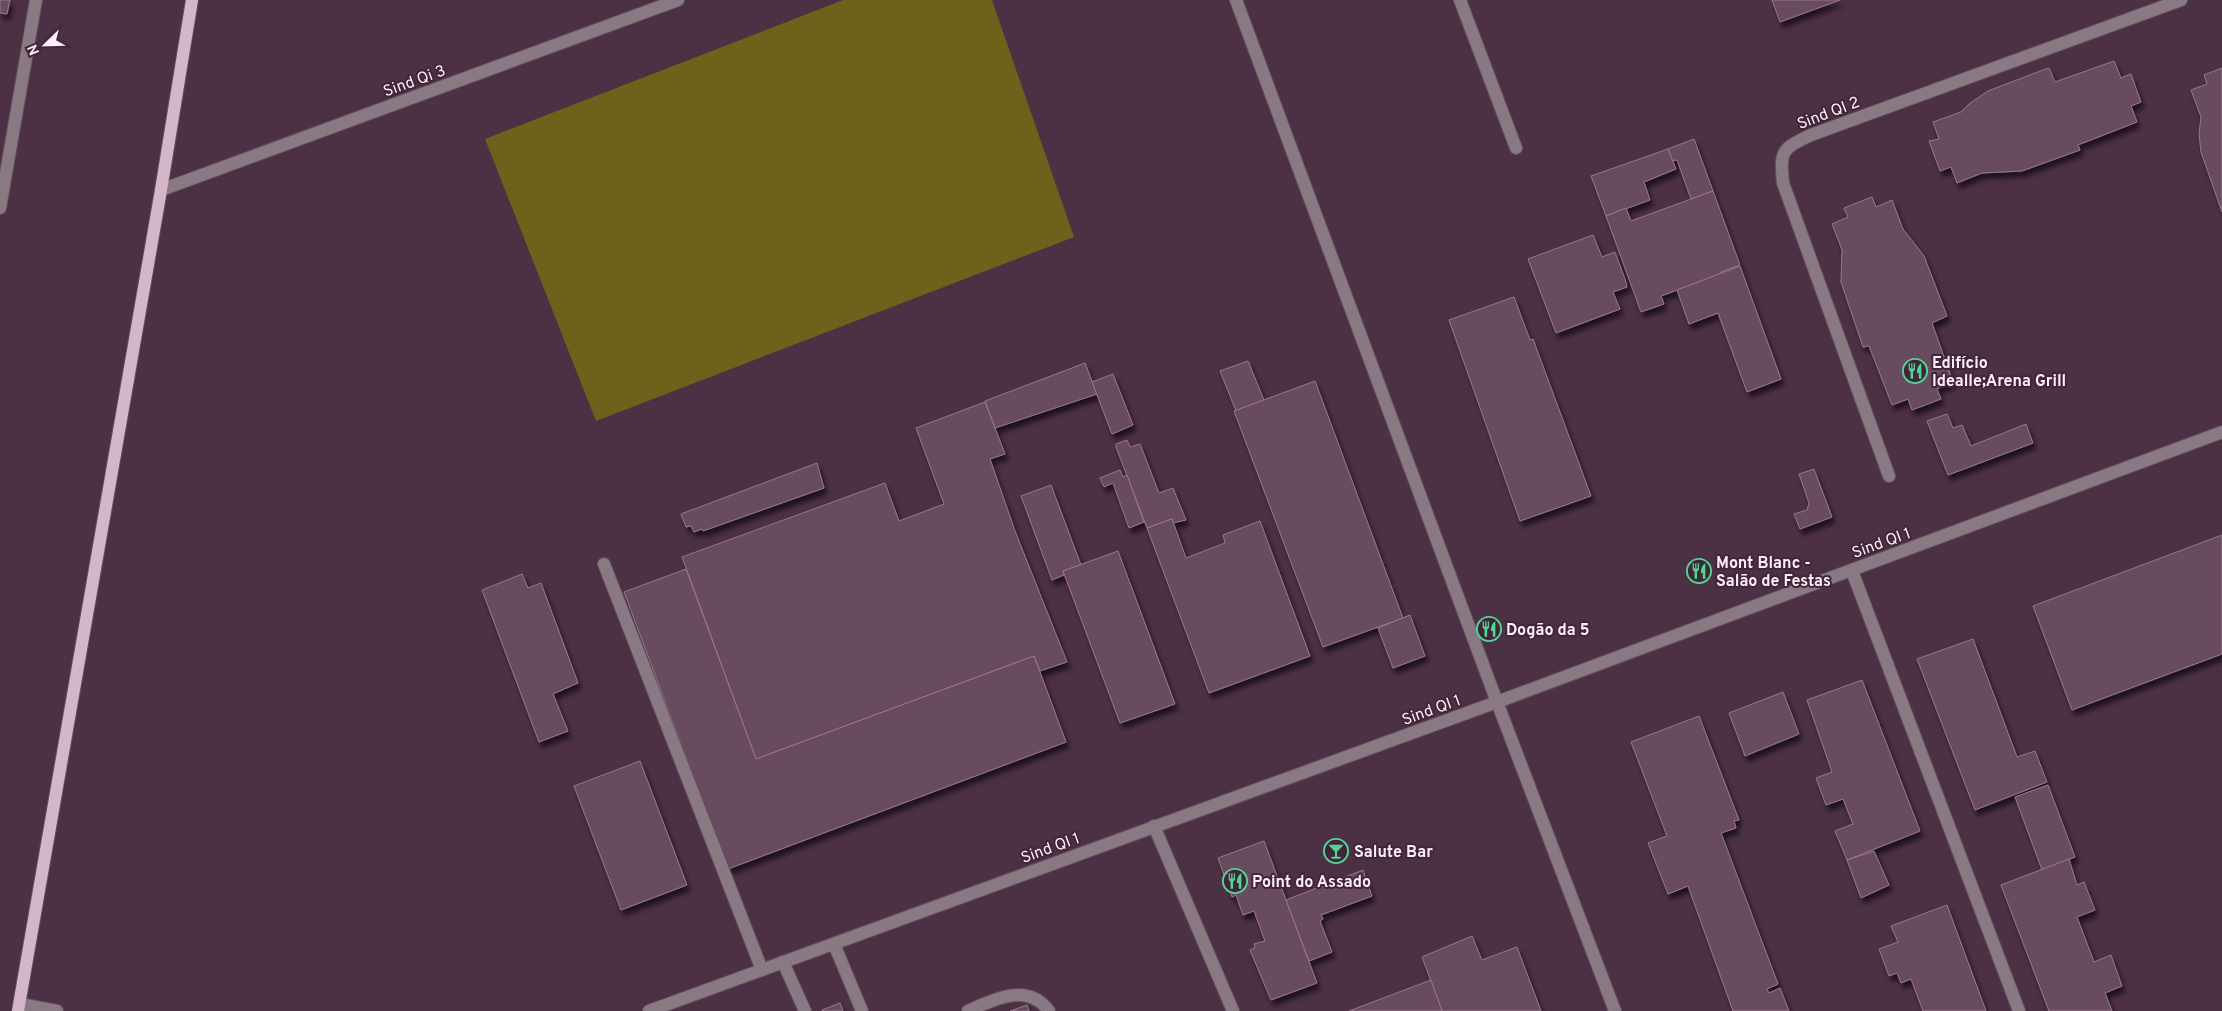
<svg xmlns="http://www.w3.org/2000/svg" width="2222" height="1011" font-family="Overpass,sans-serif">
	<defs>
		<filter id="shadow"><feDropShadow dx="3" dy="5.5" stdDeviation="2.5" flood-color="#0009"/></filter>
	</defs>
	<rect width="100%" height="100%" fill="#4c3043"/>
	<polygon fill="#6d611b" points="843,0 992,0 1074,237 596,421 485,139"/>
	<g fill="#694b5f" stroke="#97778d" filter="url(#shadow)">
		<polygon points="0,0 10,0 7,14 0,13"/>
		<polygon points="1772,0 1840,0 1780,22"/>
		<polygon points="2114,61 2121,78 2131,74 2137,91 2141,102 2131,106 2137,122 2078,145 2080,150 2022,171 1982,173 1957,183 1951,167 1940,171 1929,141 1939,139 1933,122 1961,112 1969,104 1988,91 2043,70 2049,68 2055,82"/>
		<polygon points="2222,68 2222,212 2201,152 2199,134 2201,117 2191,90 2207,84 2204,75"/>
		<polygon points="1694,139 1713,191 1691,199 1677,160 1672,161 1668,149"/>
		<polygon points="1668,149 1676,169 1644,182 1650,200 1606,216 1591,176"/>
		<polygon points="1713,191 1740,265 1721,272 1722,274 1661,296 1664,304 1641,312 1606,216 1626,208 1631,221"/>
		<polygon points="1872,197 1876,207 1892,200 1903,229 1924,256 1947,316 1932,323 1953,382 1937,389 1941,399 1912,410 1908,399 1892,405 1869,346 1863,347 1841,282 1842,250 1832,224 1848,217 1844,208"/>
		<polygon points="1593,235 1602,257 1615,252 1625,279 1627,287 1613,292 1620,309 1556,333 1528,259"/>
		<polygon points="1740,266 1781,379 1747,392 1718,313 1689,324 1677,290"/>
		<polygon points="1514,297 1530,340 1533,339 1591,496 1520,521 1449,320"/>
		<polygon points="1248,361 1264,400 1236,411 1220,371"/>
		<polygon points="1085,363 1097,394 995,428 985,401"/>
		<polygon points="1113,374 1133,425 1112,434 1092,382"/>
		<polygon points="1315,381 1403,618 1323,647 1234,411"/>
		<polygon points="985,402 1005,454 990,459 1015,531 1067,662 1040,671 1034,656 756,759 682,557 885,483 899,521 944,504 916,428"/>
		<polygon points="1947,414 1953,428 1962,425 1971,446 2026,424 2033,443 1948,475 1927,421"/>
		<polygon points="1127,440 1130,447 1140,444 1159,493 1173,488 1186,520 1173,523 1172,519 1147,528 1116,447 1116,444"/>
		<polygon points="817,463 824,488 703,531 702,529 694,532 691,526 686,527 681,514"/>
		<polygon points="1814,469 1832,517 1800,529 1794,514 1807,510 1809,503 1799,474"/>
		<polygon points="1120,470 1123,477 1127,475 1144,522 1129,528 1113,483 1104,487 1100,478"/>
		<polygon points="1051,485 1081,565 1063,571 1064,575 1052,580 1021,496"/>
		<polygon points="1172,519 1186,558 1225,543 1223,535 1260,521 1310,656 1209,693 1147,528"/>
		<polygon points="2222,535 2222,654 2072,710 2033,606"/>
		<polygon points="1118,551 1175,704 1120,723 1063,571"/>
		<polygon points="686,569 756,759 1034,656 1066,742 728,869 624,592"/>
		<polygon points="522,574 528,588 541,583 578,683 553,694 568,731 539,742 482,590"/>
		<polygon points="1410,615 1425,656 1393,668 1378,628"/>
		<polygon points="1973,639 2017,757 2035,751 2047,782 1975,810 1917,659"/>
		<polygon points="1862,680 1920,831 1847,860 1835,831 1853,824 1843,799 1826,805 1816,778 1832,772 1807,700"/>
		<polygon points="1783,692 1799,734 1745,756 1729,713"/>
		<polygon points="1699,716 1739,820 1734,821 1736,828 1721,833 1778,984 1767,989 1769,993 1780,988 1789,1011 1733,1011 1688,886 1668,894 1648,843 1667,836 1631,742"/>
		<polygon points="640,761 687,885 621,910 574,786"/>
		<polygon points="2048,785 2075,857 2042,870 2015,797"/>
		<polygon points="1264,841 1317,983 1271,1000 1250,950 1255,948 1254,944 1265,941 1254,911 1243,915 1236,895 1232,897 1218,858"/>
		<polygon points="1874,851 1889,885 1861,898 1847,860"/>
		<polygon points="2069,859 2077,885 2084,882 2095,910 2077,917 2094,962 2111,955 2122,986 2105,993 2112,1011 2049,1011 2001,885"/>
		<polygon points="1363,870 1372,896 1321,915 1323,919 1320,921 1332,952 1309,961 1286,900"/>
		<polygon points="1947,905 1986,1011 1923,1011 1911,979 1901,983 1897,973 1889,976 1879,949 1898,942 1891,926"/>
		<polygon points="1472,936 1482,960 1517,947 1541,1011 1442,1011 1422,957"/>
		<polygon points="1431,980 1442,1011 1349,1011"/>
		<polygon points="840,1003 843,1011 822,1011 822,1010"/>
		<polygon points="1027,1005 1029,1011 1010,1011"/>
	</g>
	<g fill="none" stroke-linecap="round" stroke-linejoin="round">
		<defs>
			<g id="minor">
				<polyline points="1236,0 1497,702 1615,1011"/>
				<polyline points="1460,0 1516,148"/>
				<polyline points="161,190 678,0"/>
				<polyline points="0,208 36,0"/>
				<path d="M1889 476 1783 183C1780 151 1781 149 1811 135L2181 0"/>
				<polyline points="604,564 762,970"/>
				<polyline points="1852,571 2019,1011"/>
				<polyline points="1154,826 1233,1011"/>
				<polyline points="834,944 862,1011"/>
				<polyline points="783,962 805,1011"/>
				<polyline points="20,1004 57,1011"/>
				<polyline points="649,1011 1497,702 2222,432"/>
				<path d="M968 1011C994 999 1028 982 1049 1011"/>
			</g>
			<polyline id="major" points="18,1011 161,190 192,0"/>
		</defs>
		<use href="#minor" stroke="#684e60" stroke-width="14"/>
		<use href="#major" stroke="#684e60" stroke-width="14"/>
		<use href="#minor" stroke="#887982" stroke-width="12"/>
		<use href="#major" stroke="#d4b6c9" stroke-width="12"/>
	</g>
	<defs>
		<symbol id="restaurant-ring" viewBox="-11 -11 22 22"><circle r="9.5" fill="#412639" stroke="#54d395" stroke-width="1.5"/><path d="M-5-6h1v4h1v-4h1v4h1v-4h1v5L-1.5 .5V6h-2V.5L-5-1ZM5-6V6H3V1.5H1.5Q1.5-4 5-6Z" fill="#54d395"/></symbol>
		<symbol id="bar-ring" viewBox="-11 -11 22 22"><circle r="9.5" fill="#412639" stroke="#54d395" stroke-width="1.5"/><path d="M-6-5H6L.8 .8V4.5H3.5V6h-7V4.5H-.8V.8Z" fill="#54d395"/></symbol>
	</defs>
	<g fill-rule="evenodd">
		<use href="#restaurant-ring" x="1901" y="357" width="28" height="28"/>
		<use href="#restaurant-ring" x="1685" y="557" width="28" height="28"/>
		<use href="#restaurant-ring" x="1475" y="615" width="28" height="28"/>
		<use href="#bar-ring" x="1322" y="837" width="28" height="28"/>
		<use href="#restaurant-ring" x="1221" y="867" width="28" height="28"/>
	</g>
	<g text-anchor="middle" stroke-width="4" stroke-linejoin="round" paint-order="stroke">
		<g font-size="16" fill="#fdeef7" stroke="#412639">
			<text transform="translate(414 80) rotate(-20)" y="6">Sind Qi 3</text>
			<text transform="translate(1828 112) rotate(-21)" y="6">Sind QI 2</text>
			<text transform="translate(1881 542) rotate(-20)" y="6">Sind QI 1</text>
			<text transform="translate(1431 709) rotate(-20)" y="6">Sind QI 1</text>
			<text transform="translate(1050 847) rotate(-20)" y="6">Sind QI 1</text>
		</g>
		<g font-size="16" font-weight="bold" fill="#fdeef7" stroke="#412639" text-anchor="start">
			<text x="1932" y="368">Edifício<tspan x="1932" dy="18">Idealle;Arena Grill</tspan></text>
			<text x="1716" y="568">Mont Blanc -<tspan x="1716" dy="18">Salão de Festas</tspan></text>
			<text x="1506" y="635">Dogão da 5</text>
			<text x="1354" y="857">Salute Bar</text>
			<text x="1252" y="887">Point do Assado</text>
		</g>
	</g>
	<g transform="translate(45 45) rotate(247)" stroke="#412639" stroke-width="4" paint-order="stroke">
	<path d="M0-4L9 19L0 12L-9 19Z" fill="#fdeef7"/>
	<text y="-8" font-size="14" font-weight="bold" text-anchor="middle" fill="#fdeef7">N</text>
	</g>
</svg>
